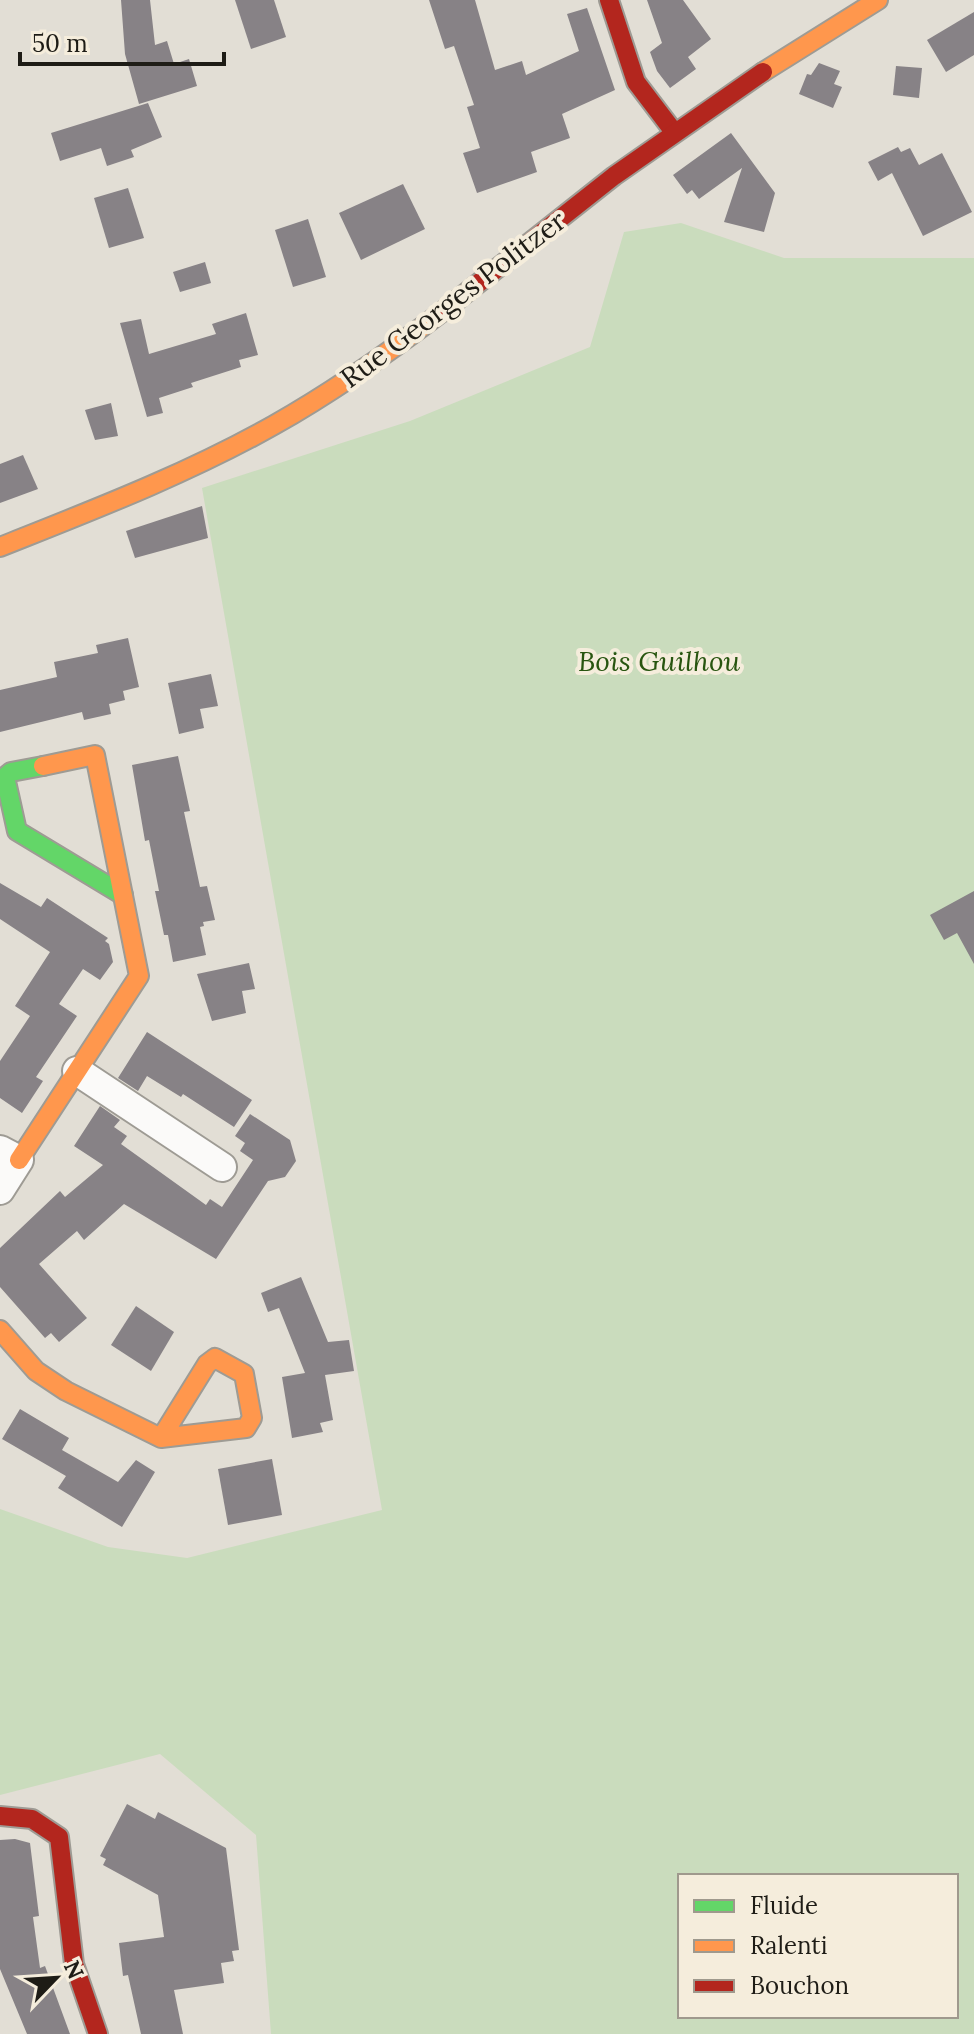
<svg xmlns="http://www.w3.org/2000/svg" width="974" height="2034" font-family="Lora,serif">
	<rect width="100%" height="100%" fill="#e2ded5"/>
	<path fill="#cadcbd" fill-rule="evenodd" d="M681 223 784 258H974V2034H271L256 1835 160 1754 0 1795V1509L108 1547 187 1558 382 1510 202 488 410 421 590 347 624 232ZM680 1876H956V2016H680Z"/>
	<g fill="#878286">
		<polygon points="121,0 150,0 155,45 167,41 174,64 189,59 197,86 139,104 125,54"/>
		<polygon points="235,0 274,0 286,37 251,49"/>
		<polygon points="429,0 475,0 495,70 522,61 526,75 579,51 567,14 587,8 615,90 562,114 570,138 531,152 537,172 477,193 463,153 480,148 467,107 474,105 454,46 445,49"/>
		<polygon points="647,0 683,0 711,39 688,57 696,69 670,88 657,71 650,52 662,43"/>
		<polygon points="974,12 974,55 946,72 927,40"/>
		<polygon points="819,63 840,71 834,84 842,87 833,108 799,94 807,74 811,75"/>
		<polygon points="896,66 922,68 919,98 893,95"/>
		<polygon points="148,103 162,137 131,150 134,157 107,166 101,148 60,161 51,133"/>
		<polygon points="731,133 775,193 764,232 724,222 742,168 699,199 692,190 687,194 673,175"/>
		<polygon points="898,147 901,152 910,148 919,165 942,153 972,212 923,236 892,173 878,181 868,162"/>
		<polygon points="403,184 425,229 361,260 339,213"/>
		<polygon points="128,188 144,238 109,248 94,198"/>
		<polygon points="308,219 326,277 293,287 275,230"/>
		<polygon points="205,262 211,283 180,292 173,272"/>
		<polygon points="246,313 258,355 239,360 241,367 191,383 193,387 159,398 163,413 147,417 120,323 141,319 149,354 216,334 212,324"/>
		<polygon points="111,403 118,436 95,440 85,410"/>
		<polygon points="23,455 38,489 0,503 0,464"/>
		<polygon points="202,506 208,538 135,558 126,531"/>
		<polygon points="128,638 139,687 123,691 125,700 109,704 111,714 84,720 82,712 0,732 0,690 57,677 54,662 98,653 96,645"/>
		<polygon points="211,674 218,706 200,709 204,728 179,734 168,683"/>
		<polygon points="178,756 190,811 184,812 200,887 207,886 215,920 203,922 204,926 200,927 206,955 173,962 168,935 164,935 155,891 159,891 149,840 145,841 132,765"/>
		<polygon points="0,883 41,907 47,898 108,938 105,941 109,944 113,962 100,980 83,969 59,1004 77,1016 36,1077 43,1081 22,1113 0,1098 0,1061 30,1016 15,1006 50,952 0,919"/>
		<polygon points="974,891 974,964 957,933 944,940 930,915"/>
		<polygon points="249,963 255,989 242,991 246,1013 212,1021 197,974"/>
		<polygon points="147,1032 252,1100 234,1127 183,1094 181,1097 147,1076 138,1091 118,1078"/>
		<polygon points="100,1106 120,1120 114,1127 127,1136 121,1144 206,1205 210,1199 222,1207 253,1160 240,1151 245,1143 235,1136 250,1114 290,1140 296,1161 285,1177 268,1181 216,1259 124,1204 84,1240 77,1231 39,1264 87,1318 59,1342 51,1333 45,1338 0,1287 0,1248 60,1191 65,1197 103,1165 74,1146"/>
		<polygon points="301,1277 328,1342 349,1340 354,1371 325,1375 333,1420 320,1423 323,1432 292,1438 282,1377 305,1373 279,1308 268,1312 261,1293"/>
		<polygon points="136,1306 174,1332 151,1371 111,1345"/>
		<polygon points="20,1409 69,1438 62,1450 118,1482 136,1460 155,1472 122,1527 58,1488 66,1476 2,1439"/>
		<polygon points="272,1459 282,1515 228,1525 218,1469"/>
		<polygon points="127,1804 155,1819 158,1812 226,1848 239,1950 232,1951 234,1961 221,1963 224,1983 174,1990 183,2034 141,2034 128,1975 123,1976 119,1943 164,1937 158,1895 103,1865 106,1859 100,1856"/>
		<polygon points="15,1839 30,1843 39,1916 33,1917 40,1968 45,1966 70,2034 27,2034 0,1969 0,1840"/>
	</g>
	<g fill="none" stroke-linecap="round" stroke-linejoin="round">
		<defs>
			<g id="street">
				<polyline points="77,1071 222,1167"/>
				<polyline points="0,1150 19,1160 0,1190"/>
			</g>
			<polyline id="fast" points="43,766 11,772 5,777 17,831 123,895"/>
			<g id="slow">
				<polyline points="763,72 878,0"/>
				<path d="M0 547C93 510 187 474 274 425 333 392 388 353 442 312"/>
				<polyline points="19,1160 139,976 95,755 43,766"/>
				<polyline points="0,1330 36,1371 66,1391 161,1438 246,1428 252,1418 244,1374 215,1358 207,1364 161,1438"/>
			</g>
			<g id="jam">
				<polyline points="609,0 636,82 674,132"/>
				<polyline points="442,312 614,176 763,72"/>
				<polyline points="0,1816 32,1819 59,1837 74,1964 98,2034"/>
			</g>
		</defs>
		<use href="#street" stroke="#9e9b94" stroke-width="32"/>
		<use href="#fast" stroke="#9e9b94" stroke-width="22"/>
		<use href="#slow" stroke="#9e9b94" stroke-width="22"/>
		<use href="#jam" stroke="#9e9b94" stroke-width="22"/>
		<use href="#street" stroke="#fbfaf9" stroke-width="28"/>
		<use href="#fast" stroke="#63d668" stroke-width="18"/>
		<use href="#slow" stroke="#ff974d" stroke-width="18"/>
		<use href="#jam" stroke="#b3261e" stroke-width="18"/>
	</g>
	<g text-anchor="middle" stroke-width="8" stroke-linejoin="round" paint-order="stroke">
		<g font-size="28" fill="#1e1c16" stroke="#f5eddc">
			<text transform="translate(453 299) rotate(-37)" y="10">Rue Georges Politzer</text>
		</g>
		<g font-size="28" font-style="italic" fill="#285510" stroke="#f5eddc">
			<text x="659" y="671">Bois Guilhou</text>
		</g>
	</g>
	<rect x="678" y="1874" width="280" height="144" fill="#f5eddc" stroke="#9f998d" stroke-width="2"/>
	<rect x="694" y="1900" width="40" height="12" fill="#63d668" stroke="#9f998d" stroke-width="2"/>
	<text x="750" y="1914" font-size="24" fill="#1e1c16">Fluide</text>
	<rect x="694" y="1940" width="40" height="12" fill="#ff974d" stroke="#9f998d" stroke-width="2"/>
	<text x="750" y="1954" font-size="24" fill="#1e1c16">Ralenti</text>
	<rect x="694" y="1980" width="40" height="12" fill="#b3261e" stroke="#9f998d" stroke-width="2"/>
	<text x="750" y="1994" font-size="24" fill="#1e1c16">Bouchon</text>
	<g transform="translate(56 1978) rotate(65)" stroke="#f5eddc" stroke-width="6" paint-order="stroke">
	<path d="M0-6L14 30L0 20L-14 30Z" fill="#1e1c16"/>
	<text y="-12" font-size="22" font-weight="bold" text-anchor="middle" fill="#1e1c16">N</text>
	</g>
	<path d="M20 52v12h204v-12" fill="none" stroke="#1e1c16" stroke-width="4"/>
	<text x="32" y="52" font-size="24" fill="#1e1c16" stroke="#f5eddc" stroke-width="6" paint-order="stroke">50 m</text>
</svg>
